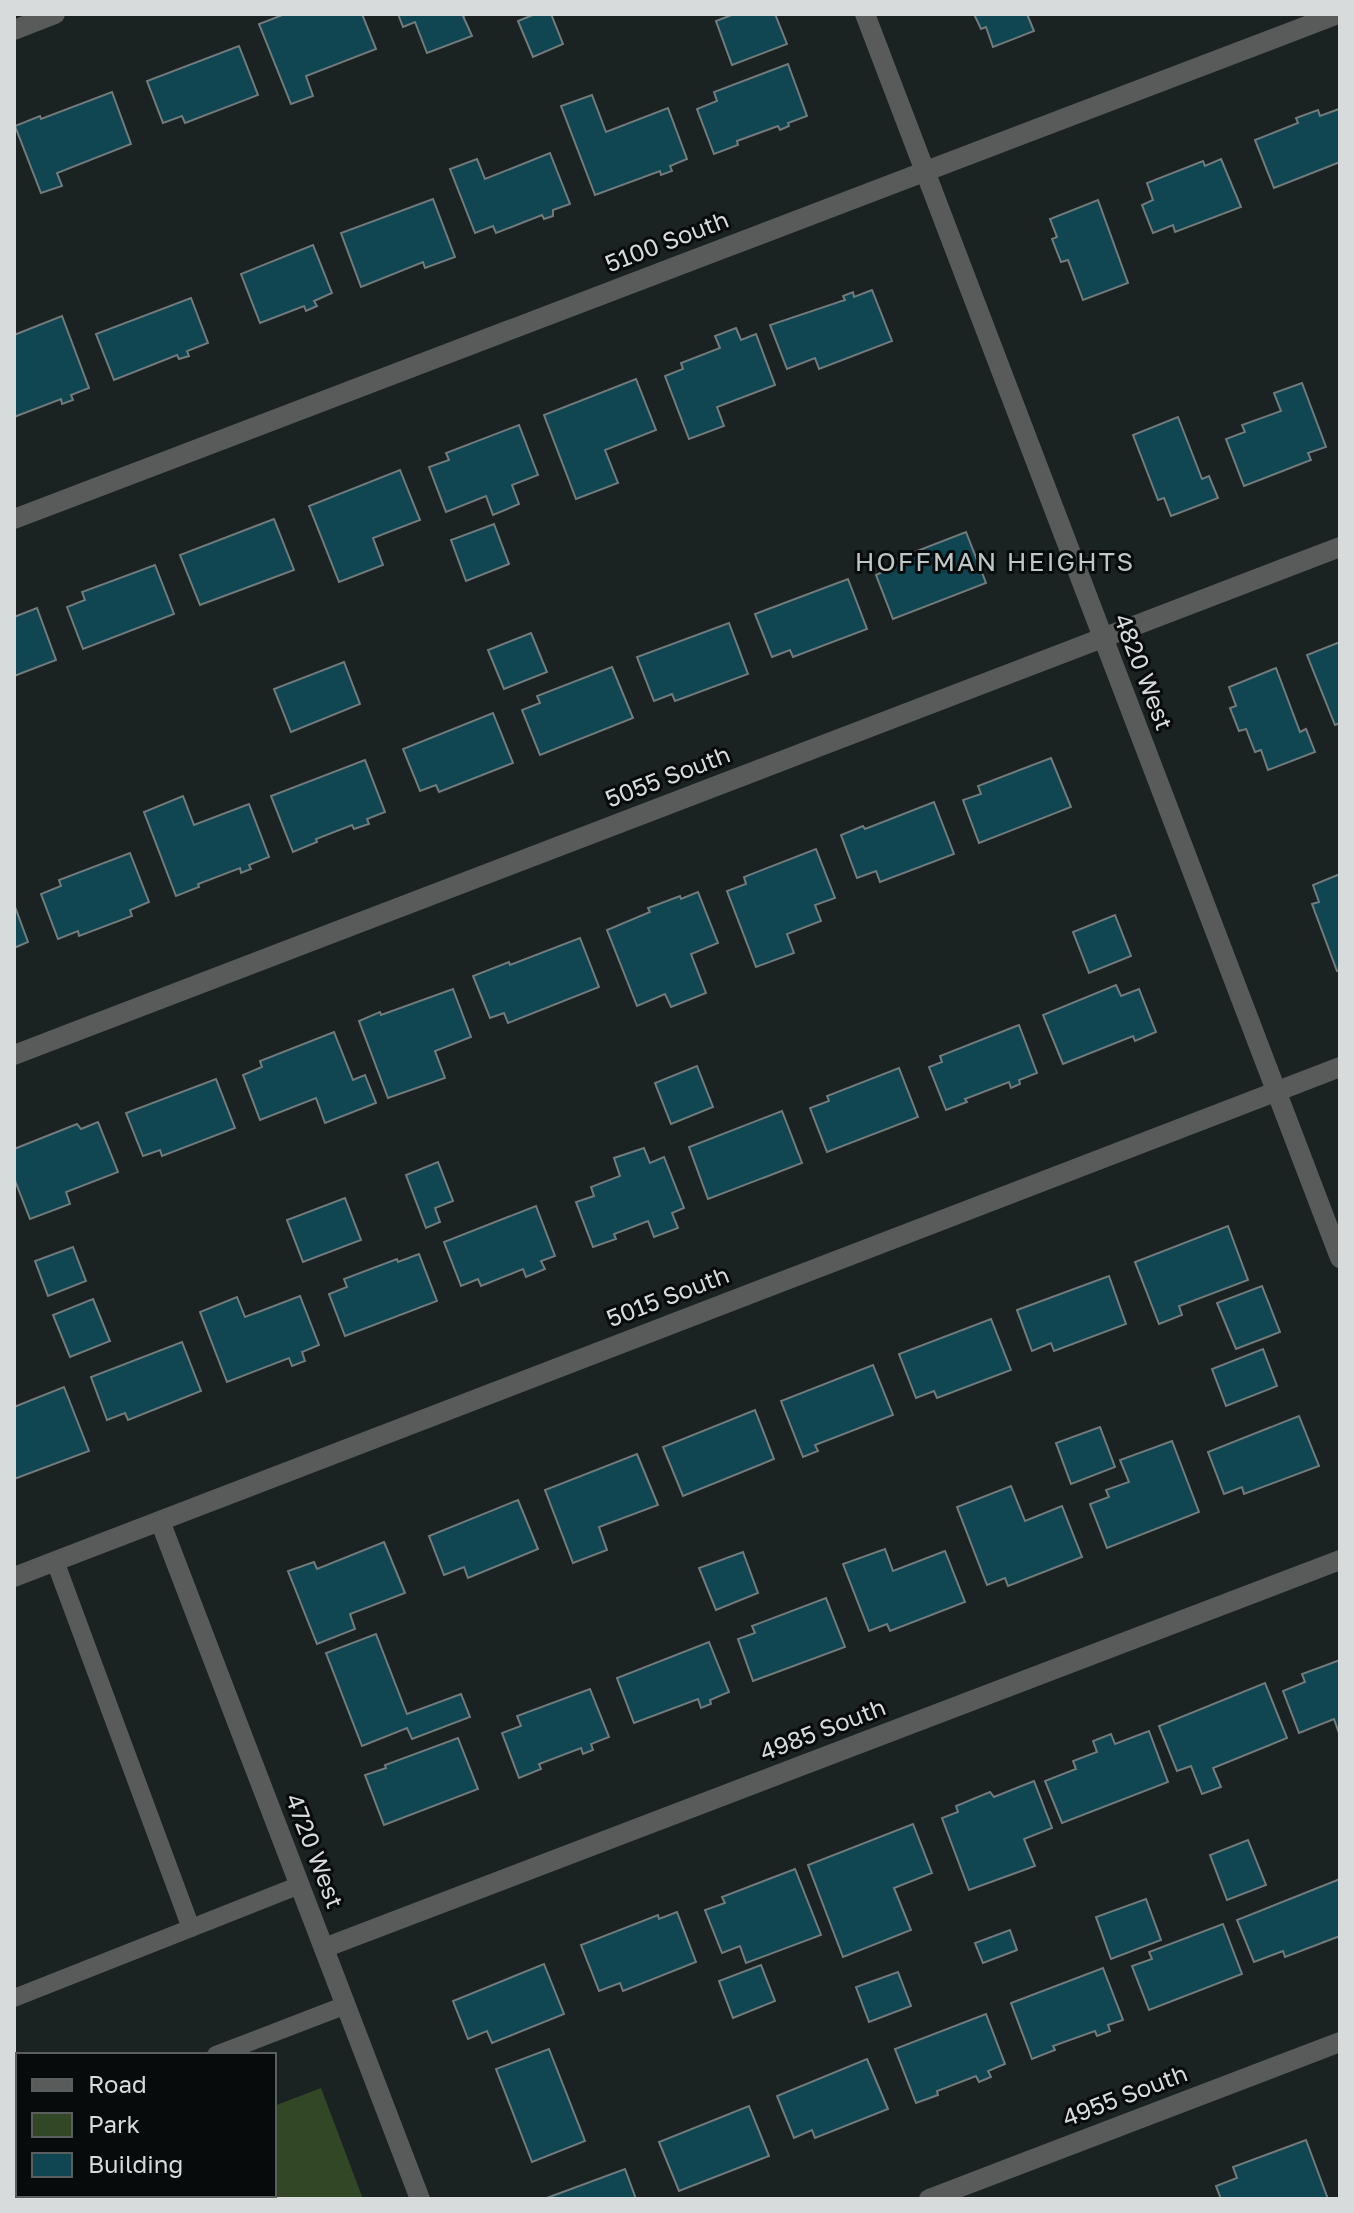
<svg xmlns="http://www.w3.org/2000/svg" width="1354" height="2213" font-family="'Golos Text',sans-serif">
	<rect width="100%" height="100%" fill="#1b2222"/>
	<polygon fill="#314725" points="321,2088 363,2199 32,2199 43,2195 274,2195 274,2106"/>
	<g fill="#0f4652" stroke="#727a7c" stroke-width="2">
		<polygon points="285,14 362,14 376,49 306,76 313,96 291,104 259,24"/>
		<polygon points="398,14 468,14 463,16 472,36 427,53 415,22 403,27"/>
		<polygon points="535,14 551,14 563,44 533,57 518,21"/>
		<polygon points="734,14 775,14 787,44 732,65 716,21"/>
		<polygon points="974,14 1027,14 1034,31 993,47 986,27 981,29"/>
		<polygon points="239,46 258,95 185,123 182,116 163,123 147,81"/>
		<polygon points="788,64 807,116 788,123 789,126 780,130 778,126 737,141 738,145 714,154 697,109 717,101 714,92"/>
		<polygon points="112,92 131,144 57,173 62,186 41,193 15,126 40,116 41,119"/>
		<polygon points="592,95 606,132 668,108 687,159 670,166 672,171 661,175 660,171 595,195 561,106"/>
		<polygon points="1339,109 1340,162 1274,188 1255,140 1298,123 1296,118 1318,110 1320,116"/>
		<polygon points="550,153 570,204 553,210 553,216 544,219 542,215 496,233 493,226 475,233 450,169 477,159 485,179"/>
		<polygon points="1221,159 1241,207 1175,232 1173,225 1153,233 1142,205 1153,200 1147,183 1203,161 1205,166"/>
		<polygon points="433,199 455,257 425,268 423,262 361,287 341,233"/>
		<polygon points="1098,200 1128,283 1083,300 1068,260 1061,262 1052,239 1057,237 1050,219"/>
		<polygon points="313,245 332,293 314,301 317,306 306,311 304,306 260,323 241,274"/>
		<polygon points="872,290 892,341 819,369 815,358 787,369 770,325 845,300 843,296 853,292 854,297"/>
		<polygon points="191,298 208,343 187,351 189,356 179,359 177,355 114,380 96,334"/>
		<polygon points="62,316 89,388 71,395 73,400 62,404 61,399 14,417 14,335"/>
		<polygon points="736,328 741,340 756,334 775,385 717,407 724,426 689,439 665,376 683,369 681,363 720,348 715,336"/>
		<polygon points="636,379 656,430 605,450 618,483 576,499 544,415"/>
		<polygon points="1302,383 1326,447 1308,453 1311,460 1244,486 1226,439 1245,432 1242,425 1281,411 1274,393"/>
		<polygon points="1178,417 1202,479 1209,476 1218,498 1171,516 1164,498 1158,500 1133,435"/>
		<polygon points="519,425 538,475 512,485 519,504 493,515 486,496 446,512 429,467 449,460 446,453"/>
		<polygon points="400,470 420,520 373,538 383,565 339,582 309,506"/>
		<polygon points="274,519 294,570 200,605 180,555"/>
		<polygon points="494,524 509,564 466,581 451,540"/>
		<polygon points="966,532 986,583 893,619 876,575 893,567 891,561"/>
		<polygon points="155,565 174,614 83,649 67,607 85,600 82,592"/>
		<polygon points="848,579 867,629 793,657 790,650 772,657 755,614"/>
		<polygon points="37,608 56,660 14,676 14,617"/>
		<polygon points="729,623 748,674 675,701 672,694 654,701 637,657"/>
		<polygon points="531,633 547,672 504,689 488,650"/>
		<polygon points="1340,642 1340,723 1335,725 1307,655"/>
		<polygon points="344,662 360,704 291,732 274,689"/>
		<polygon points="612,667 633,718 540,755 522,710 540,703 537,696"/>
		<polygon points="1276,668 1300,732 1306,729 1315,752 1268,770 1261,750 1255,752 1246,729 1239,731 1230,708 1236,706 1229,687"/>
		<polygon points="493,713 513,763 439,792 436,785 420,791 403,749"/>
		<polygon points="1051,758 1071,807 979,843 963,800 981,794 978,786"/>
		<polygon points="365,760 385,812 367,819 369,824 354,829 352,825 316,839 317,842 293,852 271,796"/>
		<polygon points="183,796 194,825 249,804 269,857 249,865 251,869 241,873 240,868 198,884 199,887 176,896 144,812"/>
		<polygon points="934,802 954,854 880,882 876,871 857,878 841,835 863,826 865,829"/>
		<polygon points="816,849 835,898 815,905 821,921 787,934 794,953 756,967 727,891 746,884 744,877"/>
		<polygon points="130,853 149,902 130,910 132,916 79,936 78,931 58,939 41,894 61,886 59,880"/>
		<polygon points="1340,874 1340,970 1337,971 1312,904 1319,902 1313,885"/>
		<polygon points="698,892 718,943 691,954 706,993 671,1007 665,994 637,1006 607,930 650,912 648,908 680,896 681,899"/>
		<polygon points="14,904 28,942 14,948"/>
		<polygon points="1115,915 1131,956 1089,973 1073,932"/>
		<polygon points="580,938 599,987 508,1023 504,1013 490,1018 473,976 509,962 510,965"/>
		<polygon points="1116,985 1121,996 1139,989 1156,1032 1135,1041 1133,1036 1063,1064 1043,1015"/>
		<polygon points="453,989 471,1037 435,1051 445,1078 388,1098 359,1021 380,1012 381,1015"/>
		<polygon points="1019,1025 1037,1073 1019,1080 1020,1084 1011,1088 1009,1082 965,1099 967,1102 946,1110 929,1067 942,1062 940,1056"/>
		<polygon points="334,1032 353,1080 365,1075 376,1103 325,1123 316,1098 260,1120 243,1075 262,1067 260,1061"/>
		<polygon points="697,1066 713,1107 671,1124 655,1083"/>
		<polygon points="899,1068 918,1117 827,1152 810,1108 829,1101 827,1096"/>
		<polygon points="216,1079 235,1128 162,1156 160,1150 143,1156 126,1113"/>
		<polygon points="782,1111 802,1163 708,1199 689,1147"/>
		<polygon points="98,1122 118,1172 66,1192 70,1204 30,1219 14,1178 14,1149 77,1124 81,1129"/>
		<polygon points="644,1148 650,1163 664,1157 684,1208 672,1213 678,1228 654,1237 648,1221 614,1234 616,1239 593,1247 576,1202 594,1196 591,1187 620,1176 614,1158"/>
		<polygon points="438,1162 453,1201 435,1208 440,1222 426,1228 406,1175"/>
		<polygon points="345,1198 361,1240 303,1262 287,1220"/>
		<polygon points="536,1206 555,1256 541,1261 545,1269 526,1277 523,1269 481,1286 478,1279 461,1286 444,1242"/>
		<polygon points="1228,1226 1248,1280 1179,1306 1182,1315 1159,1324 1135,1262"/>
		<polygon points="73,1247 86,1281 48,1296 35,1261"/>
		<polygon points="419,1254 437,1301 345,1336 329,1294 347,1287 344,1279 397,1259 398,1262"/>
		<polygon points="1109,1276 1126,1324 1054,1351 1051,1343 1032,1351 1017,1310"/>
		<polygon points="1262,1286 1280,1332 1236,1349 1217,1303"/>
		<polygon points="300,1296 319,1345 302,1352 305,1361 292,1366 289,1358 227,1382 200,1312 237,1297 245,1317"/>
		<polygon points="93,1299 110,1341 70,1357 53,1315"/>
		<polygon points="991,1319 1011,1370 937,1398 934,1391 916,1398 899,1354"/>
		<polygon points="182,1342 201,1391 128,1420 125,1413 107,1420 91,1377"/>
		<polygon points="1263,1349 1277,1386 1226,1406 1212,1369"/>
		<polygon points="873,1365 893,1415 815,1445 818,1451 803,1457 781,1401"/>
		<polygon points="64,1387 89,1451 14,1479 14,1407"/>
		<polygon points="755,1410 774,1459 683,1496 663,1447"/>
		<polygon points="1299,1416 1319,1466 1244,1494 1242,1487 1224,1494 1208,1452"/>
		<polygon points="1100,1427 1115,1467 1071,1484 1056,1443"/>
		<polygon points="1172,1441 1199,1512 1107,1548 1090,1504 1109,1497 1106,1490 1129,1482 1120,1460"/>
		<polygon points="637,1454 658,1505 599,1527 607,1550 573,1563 545,1490"/>
		<polygon points="1011,1486 1025,1521 1062,1506 1082,1557 1008,1586 1005,1578 987,1585 957,1507"/>
		<polygon points="518,1500 538,1549 468,1578 464,1567 444,1575 429,1536"/>
		<polygon points="384,1542 405,1593 350,1614 355,1629 317,1644 288,1571 314,1562 317,1569"/>
		<polygon points="885,1549 893,1571 945,1551 965,1602 890,1631 887,1624 869,1631 843,1564"/>
		<polygon points="743,1552 758,1593 716,1610 699,1568"/>
		<polygon points="826,1598 845,1647 753,1681 738,1639 755,1633 752,1626"/>
		<polygon points="376,1634 407,1714 461,1694 470,1717 412,1739 407,1728 362,1746 326,1653"/>
		<polygon points="709,1642 729,1692 710,1700 711,1704 701,1708 698,1699 634,1723 617,1678"/>
		<polygon points="1340,1660 1340,1736 1334,1719 1299,1733 1283,1691 1305,1682 1302,1674"/>
		<polygon points="1265,1683 1287,1738 1213,1768 1221,1787 1202,1794 1191,1766 1177,1771 1159,1726"/>
		<polygon points="590,1689 609,1737 591,1744 593,1750 583,1754 581,1748 539,1764 541,1769 519,1778 502,1733 521,1726 517,1716"/>
		<polygon points="1149,1731 1168,1782 1062,1823 1045,1781 1076,1769 1073,1761 1097,1752 1093,1741 1111,1734 1115,1744"/>
		<polygon points="458,1738 478,1789 384,1825 365,1775 386,1768 385,1765"/>
		<polygon points="1034,1781 1052,1828 1024,1839 1035,1866 969,1890 942,1818 958,1812 956,1806 990,1792 994,1797"/>
		<polygon points="913,1824 932,1873 894,1888 911,1930 843,1957 808,1865"/>
		<polygon points="1248,1840 1266,1885 1227,1900 1210,1855"/>
		<polygon points="795,1869 821,1935 746,1963 740,1946 722,1953 705,1910 725,1903 722,1897"/>
		<polygon points="1340,1879 1340,1936 1285,1957 1283,1951 1254,1962 1237,1920"/>
		<polygon points="1146,1899 1161,1940 1111,1959 1096,1917"/>
		<polygon points="677,1912 696,1962 623,1991 620,1983 599,1991 581,1945 658,1915 659,1919"/>
		<polygon points="1223,1924 1242,1974 1149,2010 1132,1966 1152,1959 1149,1952"/>
		<polygon points="1010,1930 1017,1950 983,1963 975,1943"/>
		<polygon points="544,1964 564,2014 492,2043 487,2031 468,2039 453,2001"/>
		<polygon points="761,1965 775,2001 733,2018 719,1981"/>
		<polygon points="1103,1968 1123,2020 1108,2025 1110,2031 1097,2036 1095,2031 1053,2046 1055,2050 1032,2059 1011,2003"/>
		<polygon points="898,1972 911,2006 869,2022 856,1987"/>
		<polygon points="986,2014 1005,2064 988,2071 991,2077 979,2082 976,2076 937,2091 938,2095 916,2103 895,2049"/>
		<polygon points="549,2049 585,2141 532,2162 496,2069"/>
		<polygon points="867,2059 888,2109 815,2138 812,2130 794,2138 777,2096"/>
		<polygon points="749,2106 769,2156 679,2191 659,2142"/>
		<polygon points="1306,2140 1328,2199 1221,2199 1216,2186 1237,2178 1233,2167"/>
		<polygon points="625,2169 636,2199 544,2199"/>
	</g>
	<g fill="none" stroke-linecap="round" stroke-linejoin="round">
		<g stroke="#585b5a" stroke-width="18">
			<polyline points="55,1561 191,1928"/>
			<polyline points="14,1998 300,1885"/>
			<polyline points="216,2055 346,2005"/>
			<polyline points="14,2132 18,2130"/>
		</g>
		<g stroke="#585b5a" stroke-width="20">
			<polyline points="865,14 1340,1258"/>
			<polyline points="14,30 55,14"/>
			<polyline points="14,519 1338,14"/>
			<polyline points="14,1055 1340,547"/>
			<polyline points="160,1521 420,2199"/>
			<polyline points="14,1577 1340,1067"/>
			<polyline points="324,1948 1340,1560"/>
			<polyline points="929,2199 1340,2042"/>
		</g>
	</g>
	<g text-anchor="middle" stroke-width="6" stroke-linejoin="round" paint-order="stroke">
		<g font-size="24" fill="#d7dbdb" stroke="#080b0b">
			<text transform="translate(667 242) rotate(-21)" y="8">5100 South</text>
			<text transform="translate(1143 672) rotate(69)" y="8">4820 West</text>
			<text transform="translate(668 777) rotate(-21)" y="8">5055 South</text>
			<text transform="translate(668 1297) rotate(-21)" y="8">5015 South</text>
			<text transform="translate(823 1730) rotate(-21)" y="8">4985 South</text>
			<text transform="translate(314 1851) rotate(69)" y="8">4720 West</text>
			<text transform="translate(1125 2096) rotate(-21)" y="8">4955 South</text>
		</g>
		<g font-size="26" letter-spacing="2" fill="#bec7c6" stroke="#080b0b">
			<text x="995" y="571">HOFFMAN HEIGHTS</text>
		</g>
	</g>
	<rect width="1354" height="2213" fill="none" stroke="#d7dbdb" stroke-width="32"/>
	<rect x="16" y="2053" width="260" height="144" fill="#080b0b" stroke="#5b5e5e" stroke-width="2"/>
	<rect x="32" y="2079" width="40" height="12" fill="#585b5a" stroke="#5b5e5e" stroke-width="2"/>
	<text x="88" y="2093" font-size="24" fill="#d7dbdb">Road</text>
	<rect x="32" y="2113" width="40" height="24" fill="#314725" stroke="#5b5e5e" stroke-width="2"/>
	<text x="88" y="2133" font-size="24" fill="#d7dbdb">Park</text>
	<rect x="32" y="2153" width="40" height="24" fill="#0f4652" stroke="#5b5e5e" stroke-width="2"/>
	<text x="88" y="2173" font-size="24" fill="#d7dbdb">Building</text>
</svg>
